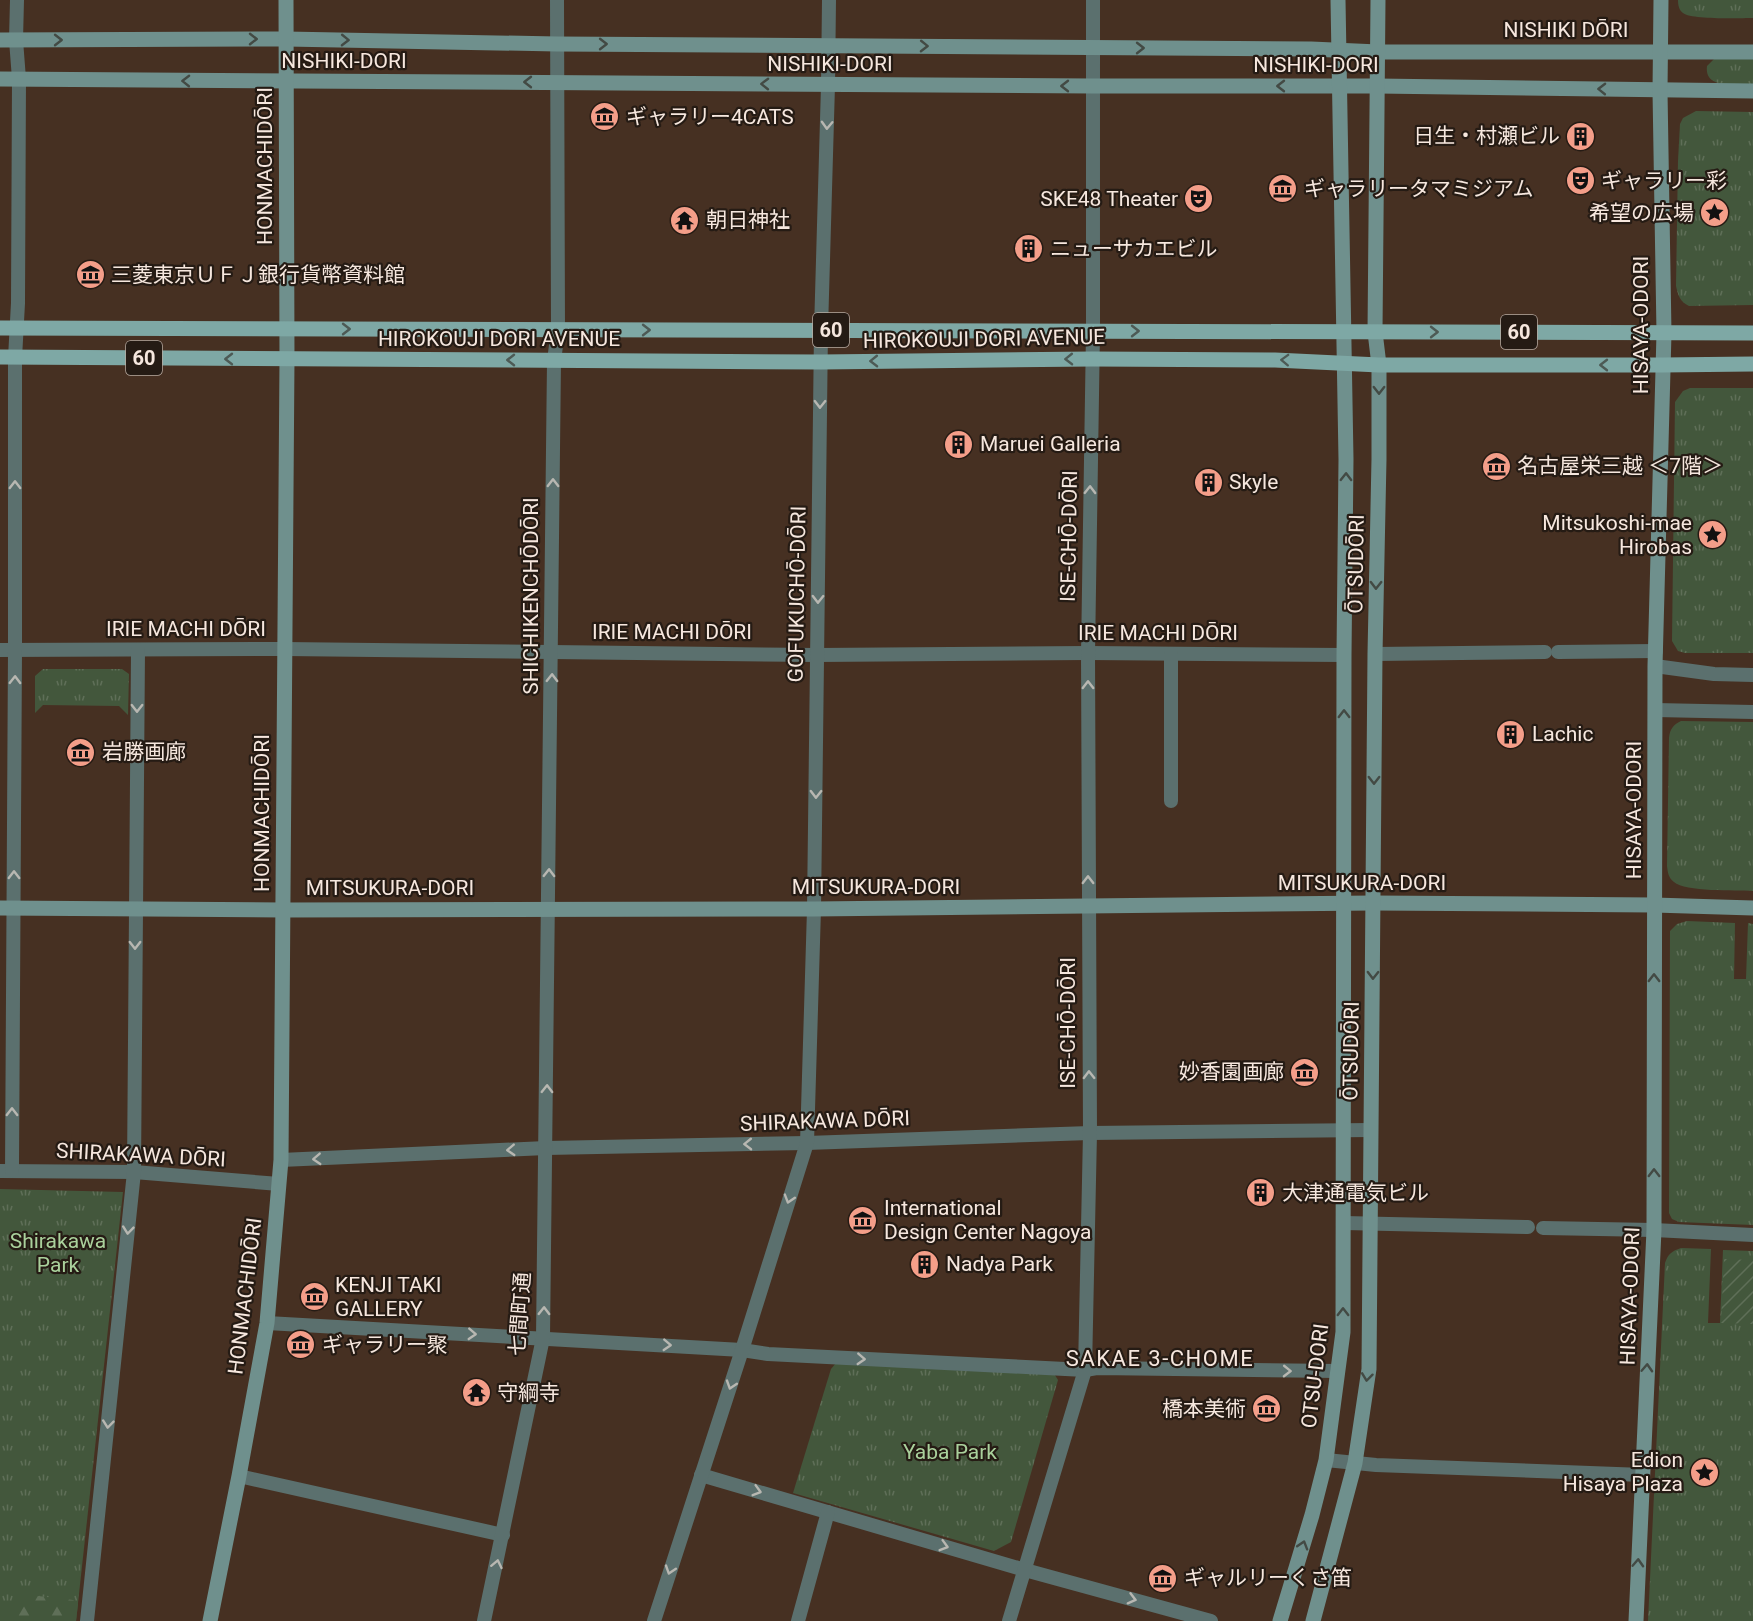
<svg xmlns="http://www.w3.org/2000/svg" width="1753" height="1621" font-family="Roboto,'Noto Sans JP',sans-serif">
	<defs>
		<pattern id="grass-tufts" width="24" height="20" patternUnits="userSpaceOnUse" patternTransform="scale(1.5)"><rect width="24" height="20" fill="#43573c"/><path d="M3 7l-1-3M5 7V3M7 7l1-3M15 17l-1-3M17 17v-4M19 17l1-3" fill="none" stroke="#5f6f58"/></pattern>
		<pattern id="forest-firs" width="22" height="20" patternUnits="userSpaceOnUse" patternTransform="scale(1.5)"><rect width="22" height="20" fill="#43573c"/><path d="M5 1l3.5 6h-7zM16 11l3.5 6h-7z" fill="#5f6f58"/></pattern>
		<pattern id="garden-furrows" width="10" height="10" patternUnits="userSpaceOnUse" patternTransform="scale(1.5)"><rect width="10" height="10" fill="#43573c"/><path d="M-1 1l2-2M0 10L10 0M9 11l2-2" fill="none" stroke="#5f6f58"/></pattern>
	</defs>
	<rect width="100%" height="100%" fill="#463022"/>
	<g fill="url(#grass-tufts)">
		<path d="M1678 0H1753V18C1740 18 1692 20 1683 13 1679 10 1678 5 1678 0Z"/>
		<path d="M1714 59H1753V84C1737 84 1704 90 1707 66Z"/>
		<path d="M1696 111 1753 112V305L1689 306C1680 302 1678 295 1676 286L1678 161 1680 124 1683 118Z"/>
		<polygon points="1690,388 1753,388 1753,653 1685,653 1678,651 1672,641 1675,402 1683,391"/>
		<polygon points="43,669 122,669 129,674 128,715 119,706 43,705 35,713 35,676"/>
		<path d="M1681 721 1753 722V891C1736 890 1685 892 1674 882 1668 877 1668 873 1667 866L1669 738C1670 729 1673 725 1681 721Z"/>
		<polygon points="1687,921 1735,923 1734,979 1746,979 1748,923 1753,924 1753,1225 1679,1222 1672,1219 1669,1213 1670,931 1677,924"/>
		<polygon points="0,1189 123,1192 76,1621 0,1621"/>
		<path d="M1681 1248 1711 1249 1708 1323H1720L1723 1250 1753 1251V1621H1648L1665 1263C1668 1254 1672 1251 1681 1248Z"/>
		<polygon points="836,1363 1053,1372 1058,1380 1011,1542 994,1551 793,1493 831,1369"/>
	</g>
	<polygon fill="url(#forest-firs)" points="29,1595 73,1600 78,1604 76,1621 0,1621 0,1606"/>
	<polygon fill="url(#garden-furrows)" points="1724,1259 1753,1260 1753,1324 1721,1323"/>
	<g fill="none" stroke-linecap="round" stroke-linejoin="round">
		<g stroke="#5b706e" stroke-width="14">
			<polyline points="0,650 284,649 817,655 1088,653 1344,655"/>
			<polyline points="1558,652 1656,651"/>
			<polyline points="1171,654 1171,801"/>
			<polyline points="1375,654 1545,652"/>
			<polyline points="1655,666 1714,674 1753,675"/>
			<polyline points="1655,710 1753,712"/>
			<polyline points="281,1160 546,1148 807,1143 1090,1133 1371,1130"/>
			<polyline points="0,1171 134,1172 279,1184"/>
			<polyline points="12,1171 15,650 15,358 18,303 19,79 16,40 17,0"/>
			<polyline points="1344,1223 1528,1227"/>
			<polyline points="1543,1228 1654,1230 1753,1235"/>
			<polyline points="267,1323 742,1350 768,1354 1085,1370 1097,1368 1338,1371"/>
			<polyline points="1326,1460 1376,1465 1643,1475"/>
			<polyline points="701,1475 1025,1570 1211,1621"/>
			<polyline points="239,1476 503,1535"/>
			<polyline points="87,1621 134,1172 138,650"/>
			<polyline points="484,1621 543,1338 554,361 558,330 557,0"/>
			<polyline points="654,1621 742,1350 807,1143 814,909 821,330 828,85 829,0"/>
			<polyline points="798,1621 828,1512"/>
			<polyline points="1009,1621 1085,1370 1090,1133 1088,653 1093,331 1093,0"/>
		</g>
		<g stroke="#6f908d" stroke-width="15">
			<polyline points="0,40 286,39 557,44 1311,49 1378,52 1753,52"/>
			<polyline points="0,79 1092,86 1377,86 1753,91"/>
			<polyline points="0,908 283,910 814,909 1373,903 1654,905 1753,908"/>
			<polyline points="210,1621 239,1476 267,1323 281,1160 287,359 286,0"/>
			<polyline points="1280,1621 1312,1515 1326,1460 1343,1332 1344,655 1346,459 1338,0"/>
			<polyline points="1313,1621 1355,1463 1369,1369 1375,654 1379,459 1379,365 1375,332 1378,0"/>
			<polyline points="1636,1621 1654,1230 1655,666 1664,333 1660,91 1661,0"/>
		</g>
		<g stroke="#7ea8a5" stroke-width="15">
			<polyline points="0,328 1753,333"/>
			<polyline points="0,357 821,362 1092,359 1275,360 1379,365 1662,365 1753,364"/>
		</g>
	</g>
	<defs><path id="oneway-chevron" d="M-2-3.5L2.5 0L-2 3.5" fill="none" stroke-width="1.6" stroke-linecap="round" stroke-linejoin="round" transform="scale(1.5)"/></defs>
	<g stroke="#434a44">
		<use href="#oneway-chevron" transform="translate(253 39)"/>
		<use href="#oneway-chevron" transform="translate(58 40)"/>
		<use href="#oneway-chevron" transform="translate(345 40) rotate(1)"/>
		<use href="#oneway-chevron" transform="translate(603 44)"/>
		<use href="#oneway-chevron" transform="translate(924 46) rotate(1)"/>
		<use href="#oneway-chevron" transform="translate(1140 48)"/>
		<use href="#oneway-chevron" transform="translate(186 81) rotate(-179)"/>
		<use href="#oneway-chevron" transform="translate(528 82) rotate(180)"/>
		<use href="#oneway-chevron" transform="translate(765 84) rotate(-179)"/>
		<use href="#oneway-chevron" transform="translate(1065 86) rotate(-180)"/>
		<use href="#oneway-chevron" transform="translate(1281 86) rotate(-180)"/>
		<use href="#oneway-chevron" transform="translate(1602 89) rotate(-179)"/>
		<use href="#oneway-chevron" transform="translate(1379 390) rotate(90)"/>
		<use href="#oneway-chevron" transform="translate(1346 477) rotate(-89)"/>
		<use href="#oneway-chevron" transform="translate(1376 585) rotate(91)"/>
		<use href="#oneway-chevron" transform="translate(1344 714) rotate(-90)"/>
		<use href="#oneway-chevron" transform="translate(1374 780) rotate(90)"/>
		<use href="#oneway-chevron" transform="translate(1373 975) rotate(91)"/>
		<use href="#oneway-chevron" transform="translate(1654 978) rotate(-90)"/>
		<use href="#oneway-chevron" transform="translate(1654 1173) rotate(-90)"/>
		<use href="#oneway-chevron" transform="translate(1343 1312) rotate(-90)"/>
		<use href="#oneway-chevron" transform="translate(1647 1368) rotate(-87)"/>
		<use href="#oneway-chevron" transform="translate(1367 1377) rotate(97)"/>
		<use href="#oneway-chevron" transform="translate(1303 1545) rotate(-73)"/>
		<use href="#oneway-chevron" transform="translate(1638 1563) rotate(-87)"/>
	</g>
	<g stroke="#b8b7b1">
		<use href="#oneway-chevron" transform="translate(827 125) rotate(92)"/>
		<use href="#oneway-chevron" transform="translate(820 404) rotate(91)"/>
		<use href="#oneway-chevron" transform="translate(553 483) rotate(-90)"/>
		<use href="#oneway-chevron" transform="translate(15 485) rotate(-90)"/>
		<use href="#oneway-chevron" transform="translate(1090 490) rotate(-89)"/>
		<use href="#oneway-chevron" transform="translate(818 599) rotate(91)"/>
		<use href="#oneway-chevron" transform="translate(552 678) rotate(-89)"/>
		<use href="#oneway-chevron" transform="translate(15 680) rotate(-89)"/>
		<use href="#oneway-chevron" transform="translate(1088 685) rotate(-90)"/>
		<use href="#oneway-chevron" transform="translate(137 708) rotate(90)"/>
		<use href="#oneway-chevron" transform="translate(816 794) rotate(91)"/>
		<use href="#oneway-chevron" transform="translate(549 873) rotate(-89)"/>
		<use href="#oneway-chevron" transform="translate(14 875) rotate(-90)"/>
		<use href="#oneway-chevron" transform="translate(1088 880) rotate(-90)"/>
		<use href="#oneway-chevron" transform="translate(135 945) rotate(90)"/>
		<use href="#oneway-chevron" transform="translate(1089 1075) rotate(-91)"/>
		<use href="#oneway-chevron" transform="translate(547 1089) rotate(-89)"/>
		<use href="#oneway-chevron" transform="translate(12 1112) rotate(-90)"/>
		<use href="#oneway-chevron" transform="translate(748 1144) rotate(179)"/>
		<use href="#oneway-chevron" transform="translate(511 1150) rotate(177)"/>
		<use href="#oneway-chevron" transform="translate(317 1159) rotate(177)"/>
		<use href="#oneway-chevron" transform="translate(789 1199) rotate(107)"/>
		<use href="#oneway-chevron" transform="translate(128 1230) rotate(96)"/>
		<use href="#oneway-chevron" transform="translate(544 1311) rotate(-89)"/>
		<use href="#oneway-chevron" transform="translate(472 1334) rotate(3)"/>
		<use href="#oneway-chevron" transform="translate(667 1345) rotate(3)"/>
		<use href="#oneway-chevron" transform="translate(861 1359) rotate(3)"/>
		<use href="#oneway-chevron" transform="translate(1287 1371) rotate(1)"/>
		<use href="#oneway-chevron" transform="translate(731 1385) rotate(108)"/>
		<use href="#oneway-chevron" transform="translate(108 1424) rotate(96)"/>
		<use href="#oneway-chevron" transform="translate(757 1491) rotate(16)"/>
		<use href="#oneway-chevron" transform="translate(944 1546) rotate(16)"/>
		<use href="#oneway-chevron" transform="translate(497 1564) rotate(-78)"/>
		<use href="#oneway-chevron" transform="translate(670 1570) rotate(108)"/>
		<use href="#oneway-chevron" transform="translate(1132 1599) rotate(15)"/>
	</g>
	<g stroke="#4d5a55">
		<use href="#oneway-chevron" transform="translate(346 329)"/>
		<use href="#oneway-chevron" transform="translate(646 330)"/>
		<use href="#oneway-chevron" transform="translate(1135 331)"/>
		<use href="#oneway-chevron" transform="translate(1434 332)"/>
		<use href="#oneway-chevron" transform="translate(229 359) rotate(-180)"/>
		<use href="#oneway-chevron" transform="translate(1069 359) rotate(179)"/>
		<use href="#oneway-chevron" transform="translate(511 360) rotate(-180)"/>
		<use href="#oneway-chevron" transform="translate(1285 360) rotate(-178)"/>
		<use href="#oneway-chevron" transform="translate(874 361) rotate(179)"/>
		<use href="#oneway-chevron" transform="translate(1604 365) rotate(-180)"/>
	</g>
	<defs>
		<symbol id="museum-disc" viewBox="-11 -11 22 22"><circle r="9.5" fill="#f49e89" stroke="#251b14"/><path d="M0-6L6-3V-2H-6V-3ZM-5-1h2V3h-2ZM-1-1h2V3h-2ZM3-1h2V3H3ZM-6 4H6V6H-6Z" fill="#111"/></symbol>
		<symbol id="building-disc" viewBox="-11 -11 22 22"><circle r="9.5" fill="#f49e89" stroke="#251b14"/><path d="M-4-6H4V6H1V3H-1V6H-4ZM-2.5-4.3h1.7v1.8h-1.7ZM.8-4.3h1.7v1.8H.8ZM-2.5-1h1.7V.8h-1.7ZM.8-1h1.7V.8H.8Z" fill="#111"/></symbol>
		<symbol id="theatre-disc" viewBox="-11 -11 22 22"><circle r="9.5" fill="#f49e89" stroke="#251b14"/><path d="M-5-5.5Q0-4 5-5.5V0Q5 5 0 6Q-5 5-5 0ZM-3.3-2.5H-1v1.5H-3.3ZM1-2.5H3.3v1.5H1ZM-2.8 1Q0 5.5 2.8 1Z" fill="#111"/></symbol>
		<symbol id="sight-disc" viewBox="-11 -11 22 22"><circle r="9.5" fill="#f49e89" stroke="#251b14"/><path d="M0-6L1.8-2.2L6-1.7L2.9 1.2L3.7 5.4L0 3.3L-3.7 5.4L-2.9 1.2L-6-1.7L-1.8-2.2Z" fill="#111"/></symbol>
		<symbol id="temple-disc" viewBox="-11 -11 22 22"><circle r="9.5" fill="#f49e89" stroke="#251b14"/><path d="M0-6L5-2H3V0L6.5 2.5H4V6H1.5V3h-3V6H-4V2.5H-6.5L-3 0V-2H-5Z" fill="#111"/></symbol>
	</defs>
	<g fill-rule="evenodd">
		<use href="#museum-disc" x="588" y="100" width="33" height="33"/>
		<use href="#building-disc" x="1564" y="120" width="33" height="33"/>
		<use href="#theatre-disc" x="1564" y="164" width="33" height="33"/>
		<use href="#museum-disc" x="1266" y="172" width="33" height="33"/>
		<use href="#theatre-disc" x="1182" y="182" width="33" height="33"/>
		<use href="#sight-disc" x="1698" y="196" width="33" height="33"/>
		<use href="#temple-disc" x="668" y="204" width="33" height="33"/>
		<use href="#building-disc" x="1012" y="232" width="33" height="33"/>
		<use href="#museum-disc" x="74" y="258" width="33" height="33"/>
		<use href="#building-disc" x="942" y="428" width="33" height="33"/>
		<use href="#museum-disc" x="1480" y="450" width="33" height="33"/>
		<use href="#building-disc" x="1192" y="466" width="33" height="33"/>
		<use href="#sight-disc" x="1696" y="518" width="33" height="33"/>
		<use href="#building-disc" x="1494" y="718" width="33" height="33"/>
		<use href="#museum-disc" x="64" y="736" width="33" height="33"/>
		<use href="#museum-disc" x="1288" y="1056" width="33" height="33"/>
		<use href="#building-disc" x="1244" y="1176" width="33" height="33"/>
		<use href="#museum-disc" x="846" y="1204" width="33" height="33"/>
		<use href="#building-disc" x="908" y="1248" width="33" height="33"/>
		<use href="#museum-disc" x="298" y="1280" width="33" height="33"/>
		<use href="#museum-disc" x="284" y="1328" width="33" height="33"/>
		<use href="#temple-disc" x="460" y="1376" width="33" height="33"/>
		<use href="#museum-disc" x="1250" y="1392" width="33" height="33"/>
		<use href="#sight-disc" x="1688" y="1456" width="33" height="33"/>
		<use href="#museum-disc" x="1146" y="1562" width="33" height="33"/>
	</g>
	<g text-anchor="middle" stroke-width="4.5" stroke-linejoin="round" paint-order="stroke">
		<g fill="#251b14" stroke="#b7aaa1" stroke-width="1.5">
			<rect x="813" y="313" width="36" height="34" rx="4.5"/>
			<rect x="1501" y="315" width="36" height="34" rx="4.5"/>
			<rect x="126" y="341" width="36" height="34" rx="4.5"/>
		</g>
		<g font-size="20" font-weight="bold" fill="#f6e7de">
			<text x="831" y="337">60</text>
			<text x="1519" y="339">60</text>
			<text x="144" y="365">60</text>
		</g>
		<g font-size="21" fill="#f6e7de" stroke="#251b14">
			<text x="1566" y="37">NISHIKI DŌRI</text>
			<text x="344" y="68">NISHIKI-DORI</text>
			<text x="830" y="71">NISHIKI-DORI</text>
			<text x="1316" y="72">NISHIKI-DORI</text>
			<text transform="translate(265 166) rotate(-90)" y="7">HONMACHIDŌRI</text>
			<text transform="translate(1641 325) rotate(-90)" y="7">HISAYA-ODORI</text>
			<text x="499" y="346">HIROKOUJI DORI AVENUE</text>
			<text transform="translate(984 339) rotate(-1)" y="7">HIROKOUJI DORI AVENUE</text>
			<text transform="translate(1069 536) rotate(-89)" y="7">ISE-CHŌ-DŌRI</text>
			<text transform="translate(1356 564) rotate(-89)" y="7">ŌTSUDŌRI</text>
			<text transform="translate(797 594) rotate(-89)" y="7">GOFUKUCHŌ-DŌRI</text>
			<text transform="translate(531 596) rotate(-90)" y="7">SHICHIKENCHŌDŌRI</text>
			<text x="186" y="636">IRIE MACHI DŌRI</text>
			<text x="672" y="639">IRIE MACHI DŌRI</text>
			<text x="1158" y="640">IRIE MACHI DŌRI</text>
			<text transform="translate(1634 810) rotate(-90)" y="7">HISAYA-ODORI</text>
			<text transform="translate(262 813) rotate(-90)" y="7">HONMACHIDŌRI</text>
			<text x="1362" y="890">MITSUKURA-DORI</text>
			<text x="876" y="894">MITSUKURA-DORI</text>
			<text x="390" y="895">MITSUKURA-DORI</text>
			<text transform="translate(1068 1023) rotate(-90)" y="7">ISE-CHŌ-DŌRI</text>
			<text transform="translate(1351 1051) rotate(-89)" y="7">ŌTSUDŌRI</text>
			<text transform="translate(825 1121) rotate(-2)" y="7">SHIRAKAWA DŌRI</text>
			<text transform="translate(141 1155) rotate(3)" y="7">SHIRAKAWA DŌRI</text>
			<text transform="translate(245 1296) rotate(-83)" y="7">HONMACHIDŌRI</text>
			<text transform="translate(1630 1296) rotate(-88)" y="7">HISAYA-ODORI</text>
			<text transform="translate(520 1314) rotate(-86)" y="7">七間町通</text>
			<text transform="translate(1315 1376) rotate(-83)" y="7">OTSU-DORI</text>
		</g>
		<g font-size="21" fill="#f6e7de" stroke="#251b14" text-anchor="start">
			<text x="626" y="124">ギャラリー4CATS</text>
			<text x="1560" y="143" text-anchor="end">日生・村瀬ビル</text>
			<text x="1601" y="188">ギャラリー彩</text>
			<text x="1304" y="196">ギャラリータマミジアム</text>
			<text x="1178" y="206" text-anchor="end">SKE48 Theater</text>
			<text x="1694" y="220" text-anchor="end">希望の広場</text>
			<text x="706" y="227">朝日神社</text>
			<text x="1050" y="256">ニューサカエビル</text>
			<text x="111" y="282">三菱東京ＵＦＪ銀行貨幣資料館</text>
			<text x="980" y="451">Maruei Galleria</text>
			<text x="1517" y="473">名古屋栄三越 ＜7階＞</text>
			<text x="1229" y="489">Skyle</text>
			<text x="1692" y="530" text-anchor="end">Mitsukoshi-mae<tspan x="1692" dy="24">Hirobas</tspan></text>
			<text x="1532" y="741">Lachic</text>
			<text x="102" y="759">岩勝画廊</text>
			<text x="1284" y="1079" text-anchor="end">妙香園画廊</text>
			<text x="1282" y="1200">大津通電気ビル</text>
			<text x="884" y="1215">International<tspan x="884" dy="24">Design Center Nagoya</tspan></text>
			<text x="946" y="1271">Nadya Park</text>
			<text x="335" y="1292">KENJI TAKI<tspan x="335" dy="24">GALLERY</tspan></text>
			<text x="322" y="1352">ギャラリー聚</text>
			<text x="497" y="1400">守綱寺</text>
			<text x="1246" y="1416" text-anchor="end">橋本美術</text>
			<text x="1683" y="1467" text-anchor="end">Edion<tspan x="1683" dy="24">Hisaya Plaza</tspan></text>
			<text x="1184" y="1585">ギャルリーくさ笛</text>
		</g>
		<g font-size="21" fill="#aad19c" stroke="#251b14">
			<text x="58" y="1248">Shirakawa<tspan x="58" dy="24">Park</tspan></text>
			<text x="950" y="1459">Yaba Park</text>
		</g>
		<g font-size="22" letter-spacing="1.5" fill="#f6e7de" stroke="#251b14">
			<text x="1160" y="1366">SAKAE 3-CHOME</text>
		</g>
	</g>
</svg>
